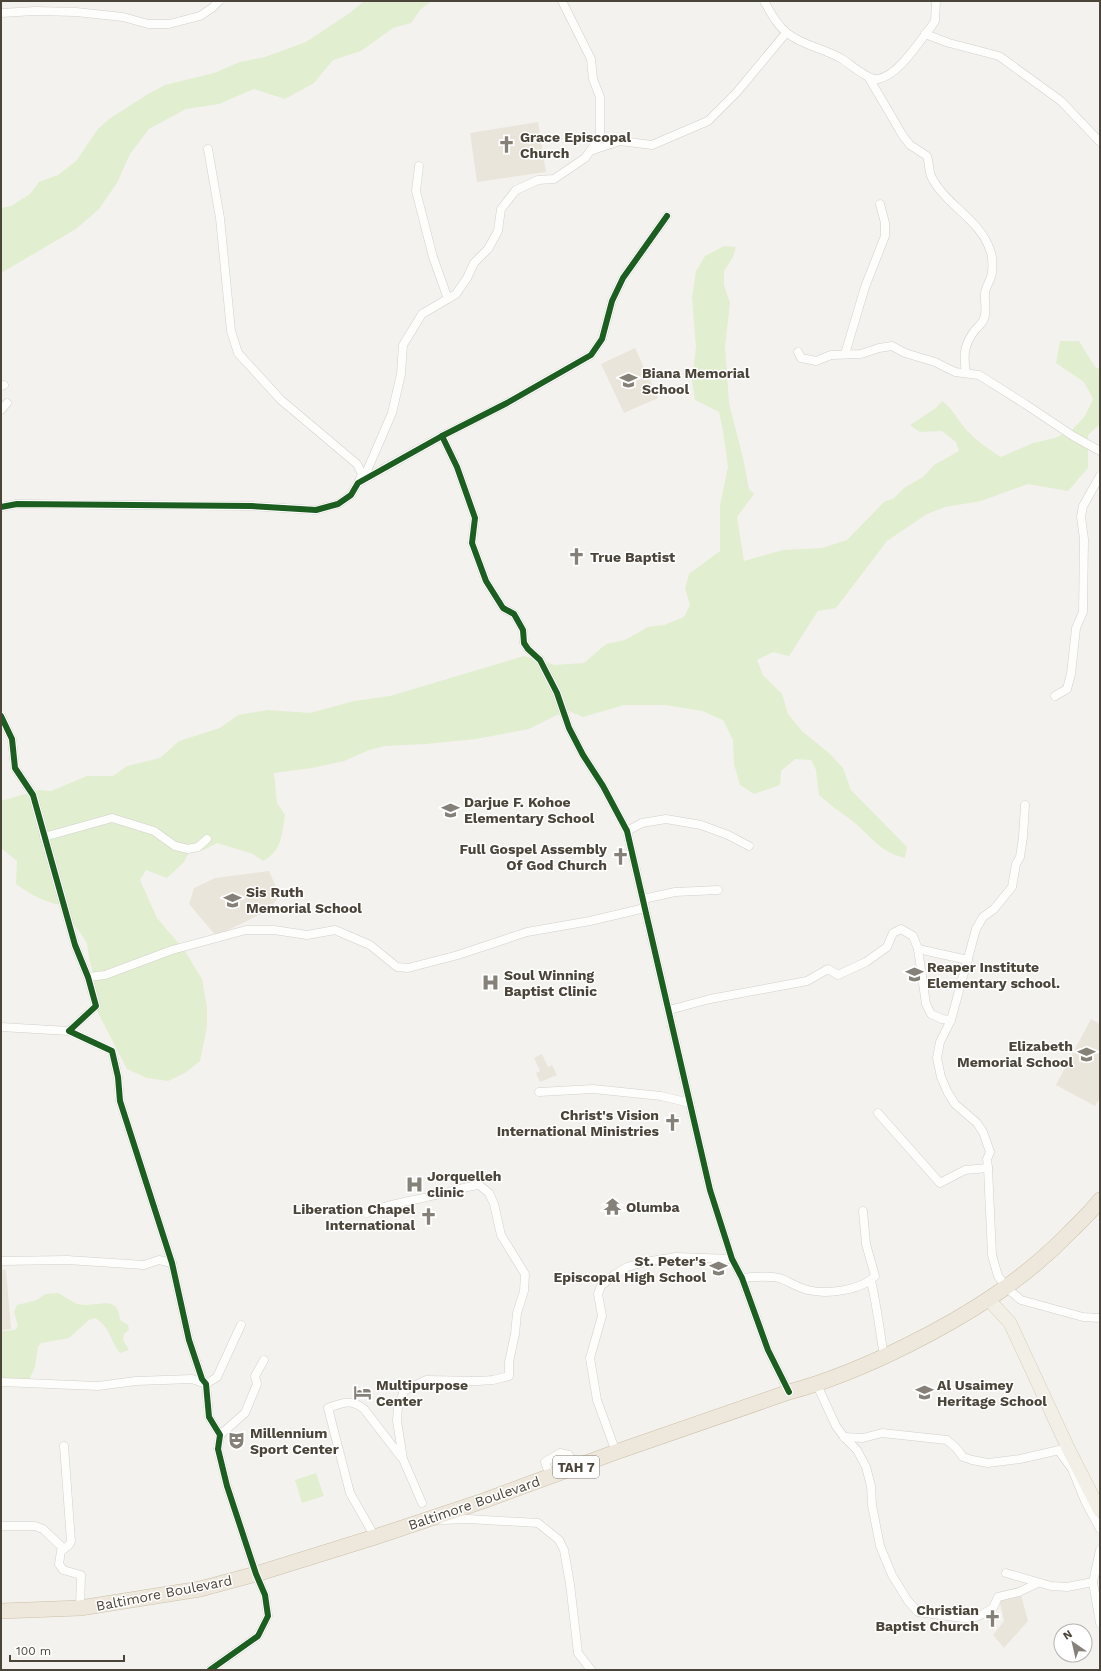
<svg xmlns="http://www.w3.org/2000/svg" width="1101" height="1671" font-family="'Work Sans',sans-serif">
	<rect width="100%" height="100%" fill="#f4f2ee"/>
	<g fill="#eae5da">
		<polygon points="538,122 546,172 477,182 470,133"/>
		<polygon points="635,348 658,398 624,413 601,364"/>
		<polygon points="269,871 280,896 267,911 216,936 189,904 194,888 215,878"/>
		<polygon points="1091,1019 1100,1024 1100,1097 1095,1106 1056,1085"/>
		<polygon points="542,1054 548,1067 552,1065 557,1075 540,1082 536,1073 540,1071 534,1058"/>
		<polygon points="1,1270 6,1270 11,1329 1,1330"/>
		<polygon points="1021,1595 1028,1621 1004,1648 993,1635 1004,1621 999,1599"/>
	</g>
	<g fill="#e1eecf">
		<polygon points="364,1 432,1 421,9 411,23 393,28 361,51 333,60 314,83 285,99 254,89 219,104 186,109 149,129 130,154 117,183 99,209 76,229 1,273 1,208 11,206 30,194 39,182 58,175 76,161 98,129 109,119 148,94 165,85 214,73 240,62 265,57 306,42 351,12"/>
		<path d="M724 246 736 247 733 257 724 271V285L730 303 725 347 729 403 743 458 749 489 754 494 737 517 744 561 783 550 822 548 847 540 885 501 893 499 904 488 923 477 934 465 959 451 956 442 942 431 920 432 910 425 936 408 942 401C952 408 956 417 964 427 975 440 987 448 1001 457L1033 443 1055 438 1072 430 1085 416 1093 399 1084 382 1056 363 1060 341H1079L1095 367 1100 369V424L1088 435V468L1068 491 1028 484 981 501 945 507 927 514 887 541 836 608 818 611 789 656 773 652 757 660 763 675 782 694 788 714 802 731 830 754 843 768 851 790 907 847 905 858C877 851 872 836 851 820 840 812 829 804 819 795L816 770 811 760 795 759 781 771 780 785 754 794 740 785 734 764 733 740 723 720 702 711 665 705H624L583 717 567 710 529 729 476 739 426 744 385 746 369 750 344 761 312 768 274 773 277 803 285 815C282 834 282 851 263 861L253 854 217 843 204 850 189 852 184 862 167 878 146 870 140 880 157 918 185 951 202 979 207 1007V1027L200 1061 185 1073 168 1081 147 1078 127 1069 96 1009 93 992 94 977 89 958 87 943 61 905C44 902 30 894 16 884L17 861 1 848V801L39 790 51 791 87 776H113L127 766 160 758 179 741 220 728 238 715 268 710 310 713 354 701 390 696 524 656 555 665 584 663 606 644 625 640 648 627 664 625 684 617 690 605 685 589 689 574 720 551V505L728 467 723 431 719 412 695 400 692 380 696 347 692 297 696 271 705 256Z"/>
		<path d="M58 1293C65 1296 71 1302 78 1304 96 1309 118 1292 120 1320L128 1325 129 1330 124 1334 123 1340 129 1350 120 1353C109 1339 112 1329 95 1318L89 1320 69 1338 41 1343 38 1347 35 1367 29 1380H1V1331L15 1330 18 1326 14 1312 17 1305 37 1300 45 1294Z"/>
		<polygon points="316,1473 324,1496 302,1503 295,1480"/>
	</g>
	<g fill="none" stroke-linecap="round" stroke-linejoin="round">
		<defs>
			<g id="street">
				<path d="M764 1C771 13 776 24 787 33 803 46 824 48 842 59 850 64 869 81 878 79 899 75 918 43 931 27L935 21 936 1"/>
				<polyline points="1,13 35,11 76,12 123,17 148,24 169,24 200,16 212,8 219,1"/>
				<polyline points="925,34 949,43 999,56 1061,101 1100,142"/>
				<path d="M869 78 903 136 910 145 927 156C929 162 929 171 931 176 945 205 980 219 990 250 993 256 993 271 991 277 989 283 985 288 985 294 984 303 988 312 983 321 981 324 978 327 975 330 964 345 963 354 966 373"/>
				<polyline points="208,149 220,218 231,331 238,353 281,400 357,464 362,474"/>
				<polyline points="590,151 620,141 652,145 708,121 737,92 786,33"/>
				<polyline points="419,166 416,191 433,257 448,299"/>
				<polyline points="798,352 801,358 816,361 831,355 861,354 879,348 892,346 905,353 935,362 955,372 979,375 1025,404 1073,436 1100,451"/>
				<polyline points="845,354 865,287 885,236 885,223 880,204"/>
				<polyline points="1,386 4,385"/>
				<polyline points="1,410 7,403"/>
				<polyline points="442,436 457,467 475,518 472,543 486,581 503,608 514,614 523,630 524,643 528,649 540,660 557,693 569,728 583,755 603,786 627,831 710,1190 732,1259 742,1278 768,1350 789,1392"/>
				<polyline points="358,483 362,474 366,473 392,413 401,374 403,345 422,314 456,294 467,278 474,263 488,249 498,231 501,209 516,190 538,180 554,179 585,158 600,137 600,97 593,79 591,59 562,1"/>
				<polyline points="1,507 17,504 251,506 316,510 338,504 351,495 358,483 442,436 507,403 591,355 602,339 612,301 623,278 667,216"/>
				<polyline points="1055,696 1067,689 1071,674 1076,628 1083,612 1084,539 1081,517 1083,506 1100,476"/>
				<polyline points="1,716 12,739 15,768 33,795 75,945 88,977 96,1006 69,1031 112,1051 118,1077 120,1101 172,1263 189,1340 202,1379 206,1384 209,1417 220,1435 218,1449 227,1486 256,1574 265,1595 268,1616 258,1636 210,1670"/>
				<polyline points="627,831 642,823 666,819 701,825 728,835 749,846"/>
				<polyline points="44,837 112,818 154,831 175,846 188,849 198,847 207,839"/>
				<polyline points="643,899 675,892 718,890"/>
				<polyline points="918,949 968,960"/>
				<polyline points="88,977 105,975 172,950 246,930 274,930 307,935 335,930 370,945 397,967 408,968 458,955 527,932 590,921 645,908"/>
				<polyline points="669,1010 710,999 807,981 828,969 838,975 866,962 887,947 893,933 901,929 913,936 918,949 926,1004 931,1014 942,1019 951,1020"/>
				<polyline points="1,1027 69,1031"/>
				<polyline points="539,1092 593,1089 661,1096 690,1103"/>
				<polyline points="878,1113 940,1183 965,1170 988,1168 992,1255 998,1276 1007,1288 1021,1300 1083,1317 1100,1318"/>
				<polyline points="988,1168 987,1159 990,1152 983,1132 977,1123 955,1104 948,1093 941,1077 937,1058 940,1042 951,1020 976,929 983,917 994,909 1012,887 1016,864 1020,857 1023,837 1025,805"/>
				<path d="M367 1213C389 1203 413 1201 436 1195 452 1192 463 1187 479 1185L489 1193 494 1204 501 1235 525 1274 524 1291 517 1313 515 1334 509 1362V1376L493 1380 478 1381 426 1380 404 1391 398 1406 397 1421 403 1459 422 1503"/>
				<polyline points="1,1261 67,1260 144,1265 159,1260 172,1263"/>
				<path d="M742 1278C755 1277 770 1275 782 1279 791 1283 799 1288 808 1290 827 1295 862 1290 875 1276L866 1244 863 1211"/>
				<path d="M871 1281C877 1306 880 1332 884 1357"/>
				<polyline points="1,1382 98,1386 136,1381 192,1379 206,1384 217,1377 241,1325"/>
				<polyline points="817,1385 836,1426 844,1437 857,1450 866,1467 871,1486 872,1505 880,1546 892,1575 908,1601 918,1612 970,1619 983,1614 993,1608 998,1597 1019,1592 1038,1583"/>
				<polyline points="220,1435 245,1413 257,1384 255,1376 264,1360"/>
				<polyline points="844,1437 863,1438 882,1433 947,1440 957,1449 963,1457 972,1460 988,1463 1020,1459 1068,1448"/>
				<polyline points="64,1446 71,1541 69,1545 61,1551 59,1564 63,1570 81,1575 80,1608"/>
				<polyline points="1059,1451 1072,1469 1085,1501 1100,1529"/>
				<polyline points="616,1452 597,1400 590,1358 602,1316 598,1294 601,1286 614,1275 627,1267 645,1262 676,1257 732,1259"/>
				<polyline points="550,1476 545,1462 560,1453 569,1455 577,1467"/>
				<polyline points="442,1520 468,1519 538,1523 559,1540 564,1550 570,1584 578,1653 591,1670"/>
				<polyline points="1,1526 35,1526 43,1529 64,1549"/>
				<path d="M375 1537 350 1493 328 1408C342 1403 351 1398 364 1409L401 1457"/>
				<polyline points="1100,1550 1093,1582 1100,1623"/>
				<polyline points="1006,1573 1051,1586 1067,1587 1093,1582"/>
			</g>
			<polyline id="primary" points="989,1300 1010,1323 1068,1448 1100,1511"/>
			<path id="highway" d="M1 1611 80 1608 200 1589 256 1574 375 1537 483 1501 616 1452 789 1392C830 1381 870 1364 908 1345 968 1315 1024 1280 1071 1231 1081 1221 1092 1211 1100 1200"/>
		</defs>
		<use href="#street" stroke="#d2d0cb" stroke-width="9"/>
		<use href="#primary" stroke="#d6cebb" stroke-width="14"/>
		<use href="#highway" stroke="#ccbfa9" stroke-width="16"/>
		<use href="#street" stroke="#fdfdfc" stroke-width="8"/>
		<use href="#primary" stroke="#f2efe6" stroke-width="13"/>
		<use href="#highway" stroke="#ede8db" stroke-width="15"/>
		<defs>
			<g id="cycleway">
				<polyline points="442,436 457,467 475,518 472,543 486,581 503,608 514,614 523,630 524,643 528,649 540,660 557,693 569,728 583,755 603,786 627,831 710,1190 732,1259 742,1278 768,1350 789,1392"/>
				<polyline points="1,507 17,504 251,506 316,510 338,504 351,495 358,483 442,436 507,403 591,355 602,339 612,301 623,278 667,216"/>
				<polyline points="1,716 12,739 15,768 33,795 75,945 88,977 96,1006 69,1031 112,1051 118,1077 120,1101 172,1263 189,1340 202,1379 206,1384 209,1417 220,1435 218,1449 227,1486 256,1574 265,1595 268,1616 258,1636 210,1670"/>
			</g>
		</defs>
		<use href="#cycleway" stroke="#fff" stroke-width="8"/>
		<use href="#cycleway" stroke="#1b5e20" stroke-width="6"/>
	</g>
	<defs>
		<symbol id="church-bare" viewBox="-9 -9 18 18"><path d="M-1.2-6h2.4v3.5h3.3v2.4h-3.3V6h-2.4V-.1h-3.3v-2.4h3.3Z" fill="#868178" stroke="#fff" stroke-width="2.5" paint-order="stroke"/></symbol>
		<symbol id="school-bare" viewBox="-9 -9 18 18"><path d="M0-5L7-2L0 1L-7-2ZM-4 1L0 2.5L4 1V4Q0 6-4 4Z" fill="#868178" stroke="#fff" stroke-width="2.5" paint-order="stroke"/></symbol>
		<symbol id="hospital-bare" viewBox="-9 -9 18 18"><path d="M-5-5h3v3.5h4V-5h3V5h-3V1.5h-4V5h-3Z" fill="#868178" stroke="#fff" stroke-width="2.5" paint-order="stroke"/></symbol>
		<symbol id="temple-bare" viewBox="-9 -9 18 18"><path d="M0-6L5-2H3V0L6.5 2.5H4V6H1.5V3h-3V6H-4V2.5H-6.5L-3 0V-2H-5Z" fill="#868178" stroke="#fff" stroke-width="2.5" paint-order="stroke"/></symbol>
		<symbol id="hotel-bare" viewBox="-9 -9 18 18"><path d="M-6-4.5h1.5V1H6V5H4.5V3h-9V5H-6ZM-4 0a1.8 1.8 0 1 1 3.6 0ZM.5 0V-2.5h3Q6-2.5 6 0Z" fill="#868178" stroke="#fff" stroke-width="2.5" paint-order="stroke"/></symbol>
		<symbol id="theatre-bare" viewBox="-9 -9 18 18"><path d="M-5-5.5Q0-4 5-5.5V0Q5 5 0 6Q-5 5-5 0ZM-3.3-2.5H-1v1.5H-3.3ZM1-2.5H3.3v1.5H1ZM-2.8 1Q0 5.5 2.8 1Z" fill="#868178" stroke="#fff" stroke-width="2.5" paint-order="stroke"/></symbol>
	</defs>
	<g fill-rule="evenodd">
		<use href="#church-bare" x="494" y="132" width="25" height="25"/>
		<use href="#school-bare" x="616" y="368" width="25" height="25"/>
		<use href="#church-bare" x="564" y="544" width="25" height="25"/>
		<use href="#school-bare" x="438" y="798" width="25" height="25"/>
		<use href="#church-bare" x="608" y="844" width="25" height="25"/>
		<use href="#school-bare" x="220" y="888" width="25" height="25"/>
		<use href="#school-bare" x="902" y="962" width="25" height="25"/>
		<use href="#hospital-bare" x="478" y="970" width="25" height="25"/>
		<use href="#school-bare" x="1074" y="1042" width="25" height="25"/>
		<use href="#church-bare" x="660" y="1110" width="25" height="25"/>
		<use href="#hospital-bare" x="402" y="1172" width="25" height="25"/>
		<use href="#temple-bare" x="600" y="1194" width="25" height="25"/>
		<use href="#church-bare" x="416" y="1204" width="25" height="25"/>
		<use href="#school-bare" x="706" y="1256" width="25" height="25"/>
		<use href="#hotel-bare" x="350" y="1380" width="25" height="25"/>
		<use href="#school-bare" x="912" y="1380" width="25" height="25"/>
		<use href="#theatre-bare" x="224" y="1428" width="25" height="25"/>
		<use href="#church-bare" x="980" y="1606" width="25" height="25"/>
	</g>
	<g text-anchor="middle" stroke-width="3" stroke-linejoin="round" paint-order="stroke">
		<rect fill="#fff" stroke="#817c74" stroke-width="1" x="553" y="1456" width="46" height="22" rx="3"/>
		<g font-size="13" font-weight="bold" fill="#4b4439">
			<text x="576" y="1472">TAH 7</text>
		</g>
		<g font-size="14" font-weight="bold" fill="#4b4439" stroke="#fff" text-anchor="start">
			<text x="520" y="142">Grace Episcopal<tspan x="520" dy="16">Church</tspan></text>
			<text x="642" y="378">Biana Memorial<tspan x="642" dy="16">School</tspan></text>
			<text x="590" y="562">True Baptist</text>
			<text x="464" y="807">Darjue F. Kohoe<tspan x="464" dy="16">Elementary School</tspan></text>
			<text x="607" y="854" text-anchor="end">Full Gospel Assembly<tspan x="607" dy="16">Of God Church</tspan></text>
			<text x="246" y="897">Sis Ruth<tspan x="246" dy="16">Memorial School</tspan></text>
			<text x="927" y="972">Reaper Institute<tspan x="927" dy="16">Elementary school.</tspan></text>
			<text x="504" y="980">Soul Winning<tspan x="504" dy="16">Baptist Clinic</tspan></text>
			<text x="1073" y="1051" text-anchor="end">Elizabeth<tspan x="1073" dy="16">Memorial School</tspan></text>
			<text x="659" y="1120" text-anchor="end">Christ's Vision<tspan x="659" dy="16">International Ministries</tspan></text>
			<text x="427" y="1181">Jorquelleh<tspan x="427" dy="16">clinic</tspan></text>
			<text x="626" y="1212">Olumba</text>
			<text x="415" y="1214" text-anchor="end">Liberation Chapel<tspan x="415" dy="16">International</tspan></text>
			<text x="706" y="1266" text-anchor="end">St. Peter's<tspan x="706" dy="16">Episcopal High School</tspan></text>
			<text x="376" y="1390">Multipurpose<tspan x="376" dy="16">Center</tspan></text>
			<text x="937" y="1390">Al Usaimey<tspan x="937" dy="16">Heritage School</tspan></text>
			<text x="250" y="1438">Millennium<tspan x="250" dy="16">Sport Center</tspan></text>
			<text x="979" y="1615" text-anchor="end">Christian<tspan x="979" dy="16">Baptist Church</tspan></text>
		</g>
		<g font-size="14" fill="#4b4439" stroke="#fff">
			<text transform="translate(474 1503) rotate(-19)" y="5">Baltimore Boulevard</text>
			<text transform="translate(164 1593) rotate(-11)" y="5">Baltimore Boulevard</text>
		</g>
	</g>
	<rect width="1101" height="1671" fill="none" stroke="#4b4439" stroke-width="4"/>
	<g transform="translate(1073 1643) rotate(326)"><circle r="19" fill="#ffffff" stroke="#b7b4b0"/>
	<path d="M0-3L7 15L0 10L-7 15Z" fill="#868178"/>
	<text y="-6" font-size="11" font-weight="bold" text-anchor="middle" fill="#4b4439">N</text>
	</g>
	<path d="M10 1655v6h114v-6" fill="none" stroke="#4b4439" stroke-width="2"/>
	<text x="16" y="1655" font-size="12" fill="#4b4439" stroke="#ffffff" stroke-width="3" paint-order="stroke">100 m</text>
</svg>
